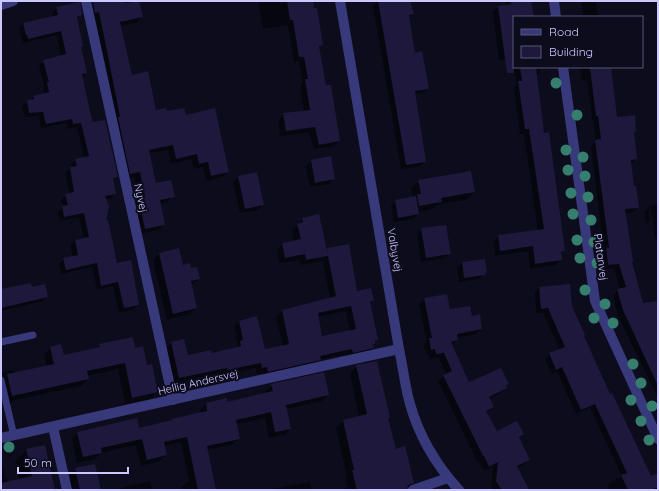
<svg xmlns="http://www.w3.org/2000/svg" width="659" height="491" font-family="Quicksand,sans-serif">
	<rect width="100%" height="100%" fill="#0d0c1c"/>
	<g fill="#0007" fill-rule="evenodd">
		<polygon points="89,1 138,1 142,17 136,23 120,26 131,76 155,111 185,116 228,171 223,177 206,181 203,167 194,169 191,159 171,164 168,150 149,153 156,184 173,196 168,202 160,204 164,224 158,230 140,234 134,203 139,198 134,177 125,179"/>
		<polygon points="258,1 312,1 322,45 318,48 325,86 339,141 334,146 314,149 309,132 280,136 278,120 284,114 304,111 300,86 303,83 299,61 294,62 288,25 263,29"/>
		<polygon points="377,1 399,1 400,3 412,14 409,18 414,54 428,88 423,93 415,94 425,161 421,166 401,170 373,5"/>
		<polygon points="505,1 510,1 511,9 513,9 512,1 531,1 533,17 514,17 514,67 539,67 540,72 536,76 544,134 564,251 560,255 561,260 555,265 530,269 528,251 495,256 493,242 499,236 538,231 524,134 520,134 514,88 517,84 512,58 499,60 493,12 498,7 506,6"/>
		<polygon points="581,1 600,1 596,2 598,17 579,17 583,16"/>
		<polygon points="57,8 81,15 77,20 80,48 86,73 82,77 92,123 117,176 112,180 115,193 111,198 105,199 104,222 116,264 138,305 133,310 119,312 113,286 97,290 92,267 61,274 59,264 64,259 73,257 70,245 75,240 84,239 79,217 60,221 58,212 63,207 61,200 66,195 70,194 65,173 72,168 71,164 76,160 84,158 77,127 68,129 67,123 41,128 39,116 25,117 22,106 34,97 44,94 43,88 44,86 39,65 44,61 61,57 57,35 23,43 19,28 23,23 53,17 52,13"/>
		<polygon points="580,67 610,67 616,119 635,132 633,134 636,159 631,164 633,188 638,207 633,212 625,213 631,263 642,304 658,302 658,398 618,316 613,295 620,289 614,268 603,270 601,254 604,252 591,146 596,141 593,120 592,120 587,80 582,81"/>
		<polygon points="311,161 334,179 329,184 310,187 306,166"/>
		<polygon points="239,177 263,205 258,210 240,213 233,182"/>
		<polygon points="419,181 474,192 466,200 439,204 433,209 417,212 418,214 413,219 394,222 391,206 396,201 413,198 411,188"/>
		<polygon points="658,205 658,238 655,238 651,209 649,209 650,222 646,223 645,211 650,206"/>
		<path d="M303 219 326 250 327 249 357 292 372 300 369 304 377 340 373 345V348L367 353 348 358 347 354 319 360 314 365 263 377 262 373 257 374 256 368 222 375 221 373 173 383 166 348 171 343 187 356 211 354 235 348 238 345 234 327 239 321 264 350 283 346 276 317 282 311 330 298 323 261 301 265 300 260 279 263 277 249 282 244 294 242 292 230ZM346 311 350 331 322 338 317 317Z"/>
		<polygon points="422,229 450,253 445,258 421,262 417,234"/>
		<polygon points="159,254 190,269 199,279 191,286 196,307 190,314 167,320 153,260"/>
		<polygon points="462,263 486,272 479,279 459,282 457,268"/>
		<polygon points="31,288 47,297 42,301 1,311 1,290"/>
		<polygon points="539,288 571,306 583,336 610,396 650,478 658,476 658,488 657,489 654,490 610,490 608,485 612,481 622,476 590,408 576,414 557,371 551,374 545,359 550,354 560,350 543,313 536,313 535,292"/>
		<polygon points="425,299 449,311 471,317 481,329 476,334 457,338 457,340 451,346 469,384 507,384 505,386 506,388 500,393 489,399 493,407 486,412 497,432 523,434 519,438 529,459 524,465 517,468 527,490 493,490 491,487 493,467 484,471 478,461 477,461 438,381 446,375 438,357 430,359 429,354 426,355 424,345 427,342 419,304"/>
		<polygon points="100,345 134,349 146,366 157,392 150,399 125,404 118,369 87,376 88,379 81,386 14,400 8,407 1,392 1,373 13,370 14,374 47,366 44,354 51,348 63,356 96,349"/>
		<polygon points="357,366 389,418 388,419 395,450 412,483 406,490 341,490 347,488 345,478 347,477 336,428 343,421 359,417 350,373"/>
		<polygon points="272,385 328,395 322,401 286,409 290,429 284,435 269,438 265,418 236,424 239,438 232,445 206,450 215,490 182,490 181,487 189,481 181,442 164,446 166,455 160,461 141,466 136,445 101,453 95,459 77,463 72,439 78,433 138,429 170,421 172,420 201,414 200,410 206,404 226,399 227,403 266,394 266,391"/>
		<polygon points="26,450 54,490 1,490 1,458 6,479 8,478 8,482 19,480 15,462"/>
		<polygon points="76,469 100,490 71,490 68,477"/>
		<polygon points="150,481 152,490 112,490"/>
		<polygon points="310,482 312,490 268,490"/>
	</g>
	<g fill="#1d183c" fill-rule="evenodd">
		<polygon points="93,1 125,1 125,3 139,1 143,17 120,22 132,75 148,71 156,110 166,108 167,111 184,108 186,115 215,108 229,172 211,176 208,162 199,164 197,154 176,159 173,145 149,150 156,183 171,180 175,197 160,200 165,225 145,229 138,197 145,196 140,172 130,174 118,117 120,117 107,51 99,12 95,13"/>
		<polygon points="287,1 313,1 314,8 317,8 323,45 319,46 326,85 331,85 340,141 319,145 315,127 286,131 283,113 310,110 305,79 308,79 304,57 299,57 293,20 290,20"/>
		<polygon points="378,1 400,1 400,2 410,1 414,14 409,15 415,53 422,51 429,89 415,91 426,162 406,165"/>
		<polygon points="511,1 531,1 534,17 514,17 514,73 507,73 498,6 512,4"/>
		<polygon points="80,2 82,15 77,17 83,46 81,47 87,73 82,74 90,112 93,122 105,120 118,177 113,178 116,194 105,196 109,206 106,220 108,220 117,263 131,260 139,305 124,308 118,282 101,286 97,263 66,270 63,258 78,255 75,240 89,237 84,213 64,217 62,206 68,205 65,194 74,192 70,167 77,166 75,159 89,156 81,123 73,124 72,119 46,124 43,112 29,113 27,100 34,99 33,96 49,92 47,82 49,82 43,60 66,54 61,31 28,39 27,35 26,35 23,23 58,15 56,7"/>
		<polygon points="520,67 536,67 544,133 549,132 565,251 561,252 562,260 535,264 533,246 500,251 498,235 544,229 529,129 525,129 518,81 522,81"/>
		<polygon points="597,67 611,67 617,117 635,115 636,132 634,132 637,159 631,160 634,186 636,186 639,208 625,209 633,262 632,262 643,303 658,301 658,386 623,310 617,289 626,287 619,264 608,265 606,248 609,248 595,140 601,139 598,116 596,116 590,68"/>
		<polygon points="331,156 335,179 315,183 311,160"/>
		<polygon points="471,171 475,192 441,198 442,202 419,206 417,194 421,194 418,180"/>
		<polygon points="257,172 264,205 245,209 238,176"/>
		<polygon points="416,196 419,214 398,218 395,200"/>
		<path d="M319 214 328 255 327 248 349 244 357 291 371 288 374 301H370L378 340 375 341V344H373L374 348 353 353 352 349 320 356 321 360 268 372 267 367 262 368 261 363 227 370V368L179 378 171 342 184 339 188 355 211 350 212 353 241 346 240 341 243 340 239 321 257 316 265 349 289 344 282 310 336 296 328 256 306 260 305 254 285 258 282 243 301 239 297 224 303 222 302 218ZM351 306 356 329 322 336 318 313Z"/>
		<polygon points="446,225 451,254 426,258 421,228"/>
		<polygon points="179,248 183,265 190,263 191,268 197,267 200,279 191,281 197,308 173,314 159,253"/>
		<polygon points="485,259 487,273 485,273 485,275 464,278 462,262"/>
		<polygon points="31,283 32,287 45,284 48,297 1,308 1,289"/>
		<polygon points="570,284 572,306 585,335 584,336 610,394 612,393 651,476 658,473 658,487 651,490 628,490 621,475 627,473 595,404 581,410 562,367 556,370 549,353 565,347 548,308 541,309 539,287"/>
		<polygon points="447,294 450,309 470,306 472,316 480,314 482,329 457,334 458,340 451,342 469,382 501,368 509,384 506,385 507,388 489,397 494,407 486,411 497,431 517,421 524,434 519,437 530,460 517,466 529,490 502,490 499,486 496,481 498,462 489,467 484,456 483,456 443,375 452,371 444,353 436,354 435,349 431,350 429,338 432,338 424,298"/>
		<polygon points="133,337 135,348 143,346 147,365 152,364 158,392 132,398 125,363 87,371 89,379 12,396 7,374 54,364 50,347 61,344 64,355 100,347 99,344"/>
		<polygon points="377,361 390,418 388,418 396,449 405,446 414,483 408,485 407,490 357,490 352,470 354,470 343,420 367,414 356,365"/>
		<polygon points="324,372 329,395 286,405 291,429 275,432 271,412 236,420 240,439 207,446 216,490 198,490 187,437 164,442 167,455 147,460 142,439 101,448 102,453 83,457 77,432 137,418 139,428 172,420 171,419 207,411 206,403 227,398 227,402 273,391 271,384"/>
		<polygon points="45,445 55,490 1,490 1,483 32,476 26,449"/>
		<polygon points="95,464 101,490 80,490 75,468"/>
	</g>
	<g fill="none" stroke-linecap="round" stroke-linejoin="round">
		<g stroke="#37397a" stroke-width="7">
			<polyline points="1,342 33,335"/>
			<polyline points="1,380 14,436"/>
		</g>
		<g stroke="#37397a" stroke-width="10">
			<polyline points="86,1 173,400"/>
			<polyline points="554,1 556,17"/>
			<polyline points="1,5 13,1"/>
			<polyline points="563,67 595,301 658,439"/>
			<polyline points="53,427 67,490"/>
			<polyline points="1,438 399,349"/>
			<polyline points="413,490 448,478"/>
		</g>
		<path stroke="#37397a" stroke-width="10" d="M340 1 399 349C403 367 405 387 410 404 419 436 437 466 459 490"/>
	</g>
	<g fill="#367e6e">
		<circle cx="556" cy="83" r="5.5"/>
		<circle cx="577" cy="115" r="5.5"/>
		<circle cx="566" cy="150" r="5.5"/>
		<circle cx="583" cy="157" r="5.5"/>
		<circle cx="568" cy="170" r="5.5"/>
		<circle cx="585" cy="176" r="5.5"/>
		<circle cx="571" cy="193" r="5.5"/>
		<circle cx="588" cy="197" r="5.5"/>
		<circle cx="573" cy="214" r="5.5"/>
		<circle cx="591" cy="220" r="5.5"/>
		<circle cx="577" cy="240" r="5.5"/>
		<circle cx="594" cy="242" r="5.5"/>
		<circle cx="580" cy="258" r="5.5"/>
		<circle cx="597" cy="263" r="5.5"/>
		<circle cx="585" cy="290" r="5.5"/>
		<circle cx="605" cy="304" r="5.5"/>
		<circle cx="594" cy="318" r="5.5"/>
		<circle cx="613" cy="323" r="5.5"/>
		<circle cx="633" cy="364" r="5.5"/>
		<circle cx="641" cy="383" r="5.5"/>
		<circle cx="631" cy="400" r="5.5"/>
		<circle cx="652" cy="406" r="5.5"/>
		<circle cx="641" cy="421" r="5.5"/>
		<circle cx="649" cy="440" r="5.5"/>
		<circle cx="9" cy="447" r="5.5"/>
	</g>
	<g text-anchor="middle" stroke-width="4" stroke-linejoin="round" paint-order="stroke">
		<g font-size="11" fill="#cac8fe" stroke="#0d0c1c">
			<text transform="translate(141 198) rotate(78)" y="4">Nyvej</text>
			<text transform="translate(395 250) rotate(80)" y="4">Valbyvej</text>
			<text transform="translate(601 257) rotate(82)" y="4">Platanvej</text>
			<text transform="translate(198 382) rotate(-13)" y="4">Hellig Andersvej</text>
		</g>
	</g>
	<rect width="659" height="491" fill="none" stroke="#cac8fe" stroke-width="4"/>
	<rect x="513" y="16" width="130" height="52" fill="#0d0c1c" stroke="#595776"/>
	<rect x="521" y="29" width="20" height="6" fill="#37397a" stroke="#595776"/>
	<text x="549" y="36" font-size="12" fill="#cac8fe">Road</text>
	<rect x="521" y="46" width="20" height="12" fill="#1d183c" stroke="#595776"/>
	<text x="549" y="56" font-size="12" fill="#cac8fe">Building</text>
	<path d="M18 467v6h110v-6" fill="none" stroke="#cac8fe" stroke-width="2"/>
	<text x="24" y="467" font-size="12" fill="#cac8fe" stroke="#0d0c1c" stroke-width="3" paint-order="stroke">50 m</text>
</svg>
